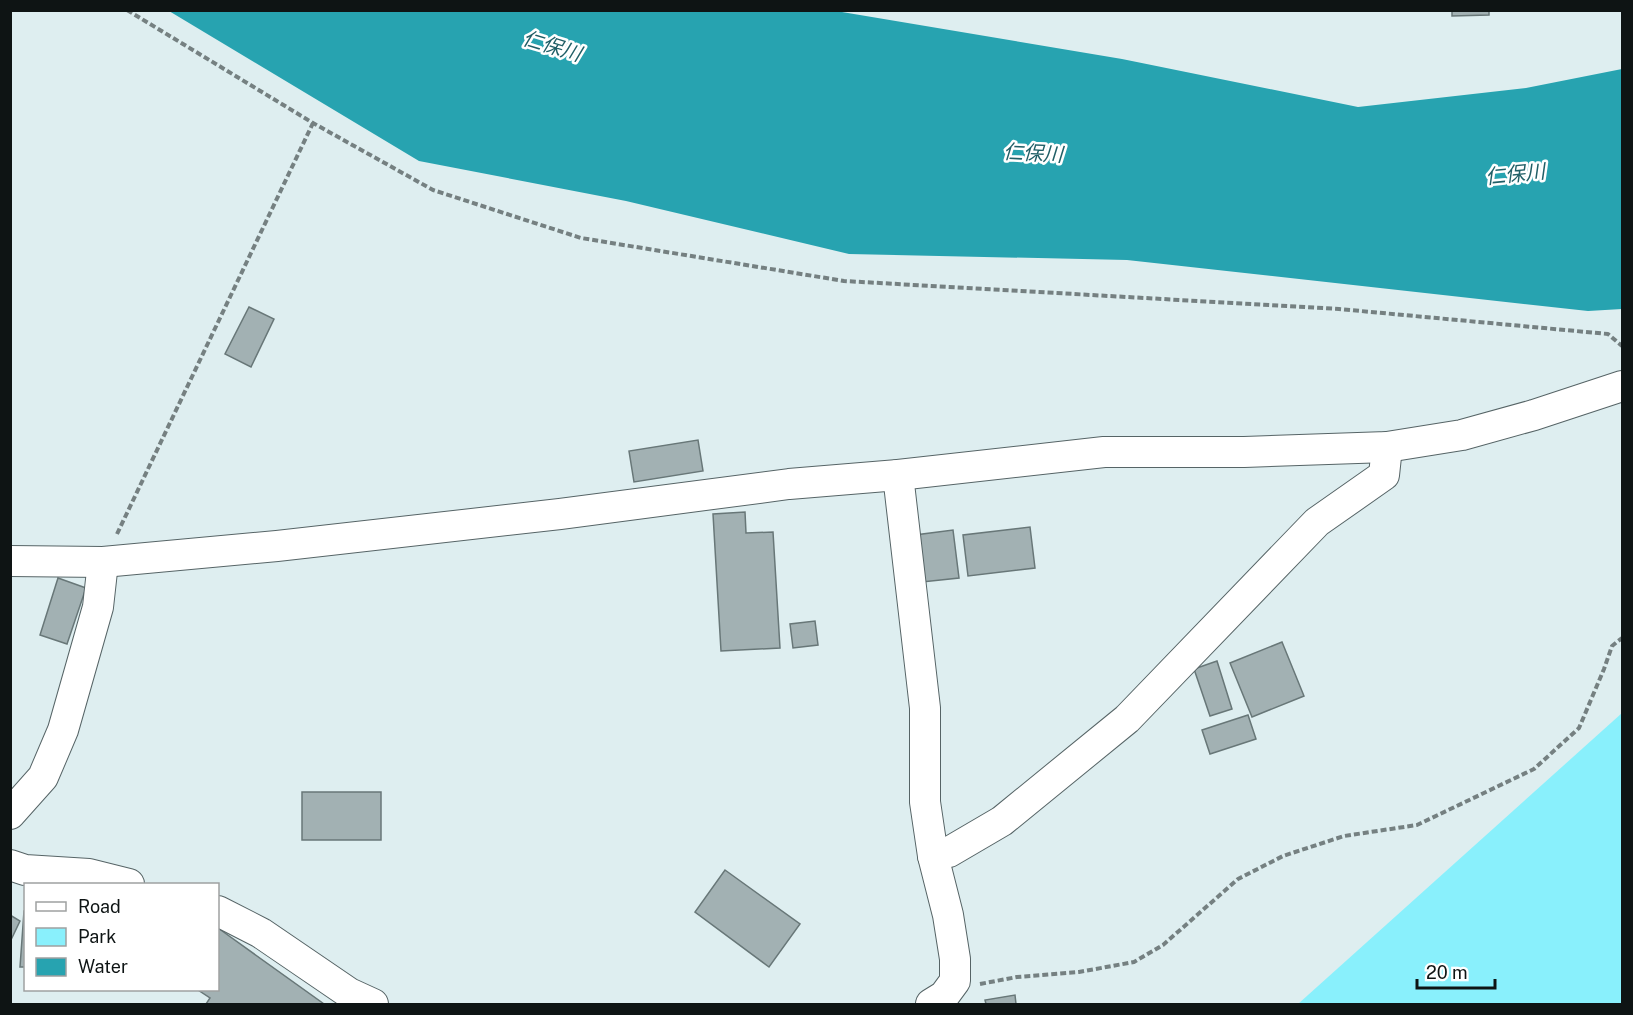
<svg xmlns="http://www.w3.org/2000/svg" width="1633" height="1015" font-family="'Public Sans','Noto Sans JP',sans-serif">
	<rect width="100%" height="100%" fill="#deeef0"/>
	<polygon fill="#89f0fc" points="1622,713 1622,1004 1298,1004"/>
	<polygon fill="#27a3b0" points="169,11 836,11 1122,59 1358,107 1526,88 1622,69 1622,309 1588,311 1127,260 849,254 626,201 419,161"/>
	<g fill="#a2b1b3" stroke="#687778" stroke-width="1.5">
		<polygon points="1452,10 1489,10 1489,15 1452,16"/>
		<polygon points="249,307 274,319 251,367 225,354"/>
		<polygon points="698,440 703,471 634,482 629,451"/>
		<polygon points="745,512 746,533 773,532 780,648 721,651 713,514"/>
		<polygon points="1030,527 1035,568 968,576 963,535"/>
		<polygon points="953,530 959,578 922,582 915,535"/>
		<polygon points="58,578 86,588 67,644 40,635"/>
		<polygon points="815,621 818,645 793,648 790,624"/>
		<polygon points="1282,642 1304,696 1252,717 1230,663"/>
		<polygon points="1217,661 1232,709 1210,716 1194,669"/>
		<polygon points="1248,715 1256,739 1210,754 1202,730"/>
		<rect x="302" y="792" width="79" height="48"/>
		<polygon points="725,870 800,924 769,967 695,912"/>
		<polygon points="24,911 26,911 26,967 20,967"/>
		<polygon points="10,915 20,921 10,942"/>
		<polygon points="218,928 324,1004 206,1004 210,998 198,990 218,990"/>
		<polygon points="1015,995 1016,1004 986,1004 985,1000"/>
	</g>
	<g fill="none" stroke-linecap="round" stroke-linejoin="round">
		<defs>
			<g id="minor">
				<polyline points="898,475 925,708 925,802 933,856 948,915 955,959 955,981 944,996 931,1004"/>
				<polyline points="10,561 103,562 277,546 560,514 789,484 898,475 1104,452 1244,452 1387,447 1462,435 1534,415 1622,386"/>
				<polyline points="10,814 43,777 63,730 98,607 103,562"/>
				<polyline points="933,856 949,852 1002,821 1127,719 1317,522 1384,475 1387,447"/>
				<polyline points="10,865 25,870 89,874 129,884"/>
				<polyline points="218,911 261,933 349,993 373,1004"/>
			</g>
		</defs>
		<use href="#minor" stroke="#566466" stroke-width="32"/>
		<g stroke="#758081" stroke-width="4" stroke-dasharray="6 3" stroke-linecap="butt">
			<polyline points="127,10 313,123 433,190 581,238 844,281 1339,309 1608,334 1622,346"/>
			<polyline points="117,534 313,123"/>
			<polyline points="980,984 1017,977 1079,972 1134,962 1163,945 1238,879 1283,856 1344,836 1417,825 1534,769 1579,728 1604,669 1612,646 1622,638"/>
		</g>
		<use href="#minor" stroke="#fff" stroke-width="30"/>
	</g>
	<g text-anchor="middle" stroke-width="5" stroke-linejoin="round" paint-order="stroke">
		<g font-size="20" font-style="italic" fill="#205f67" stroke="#fff">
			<text transform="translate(552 46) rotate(17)" y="7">仁保川</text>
			<text transform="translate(1033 153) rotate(3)" y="7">仁保川</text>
			<text transform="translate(1515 174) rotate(-6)" y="7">仁保川</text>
		</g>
	</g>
	<rect width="1633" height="1015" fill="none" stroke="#0e1414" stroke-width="24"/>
	<rect x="24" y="883" width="195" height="108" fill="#ffffff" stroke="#9fa1a1" stroke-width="1.5"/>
	<rect x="36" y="902" width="30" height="9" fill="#ffffff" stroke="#9fa1a1" stroke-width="1.5"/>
	<text x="78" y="913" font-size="18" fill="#0e1414">Road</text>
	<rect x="36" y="928" width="30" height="18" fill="#89f0fc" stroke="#9fa1a1" stroke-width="1.5"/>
	<text x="78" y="943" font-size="18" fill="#0e1414">Park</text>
	<rect x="36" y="958" width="30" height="18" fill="#27a3b0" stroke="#9fa1a1" stroke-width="1.5"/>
	<text x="78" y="973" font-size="18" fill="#0e1414">Water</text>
	<path d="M1417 979v9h78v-9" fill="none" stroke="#0e1414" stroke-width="3"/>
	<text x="1426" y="979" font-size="18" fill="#0e1414" stroke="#ffffff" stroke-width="4.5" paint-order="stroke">20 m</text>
</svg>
